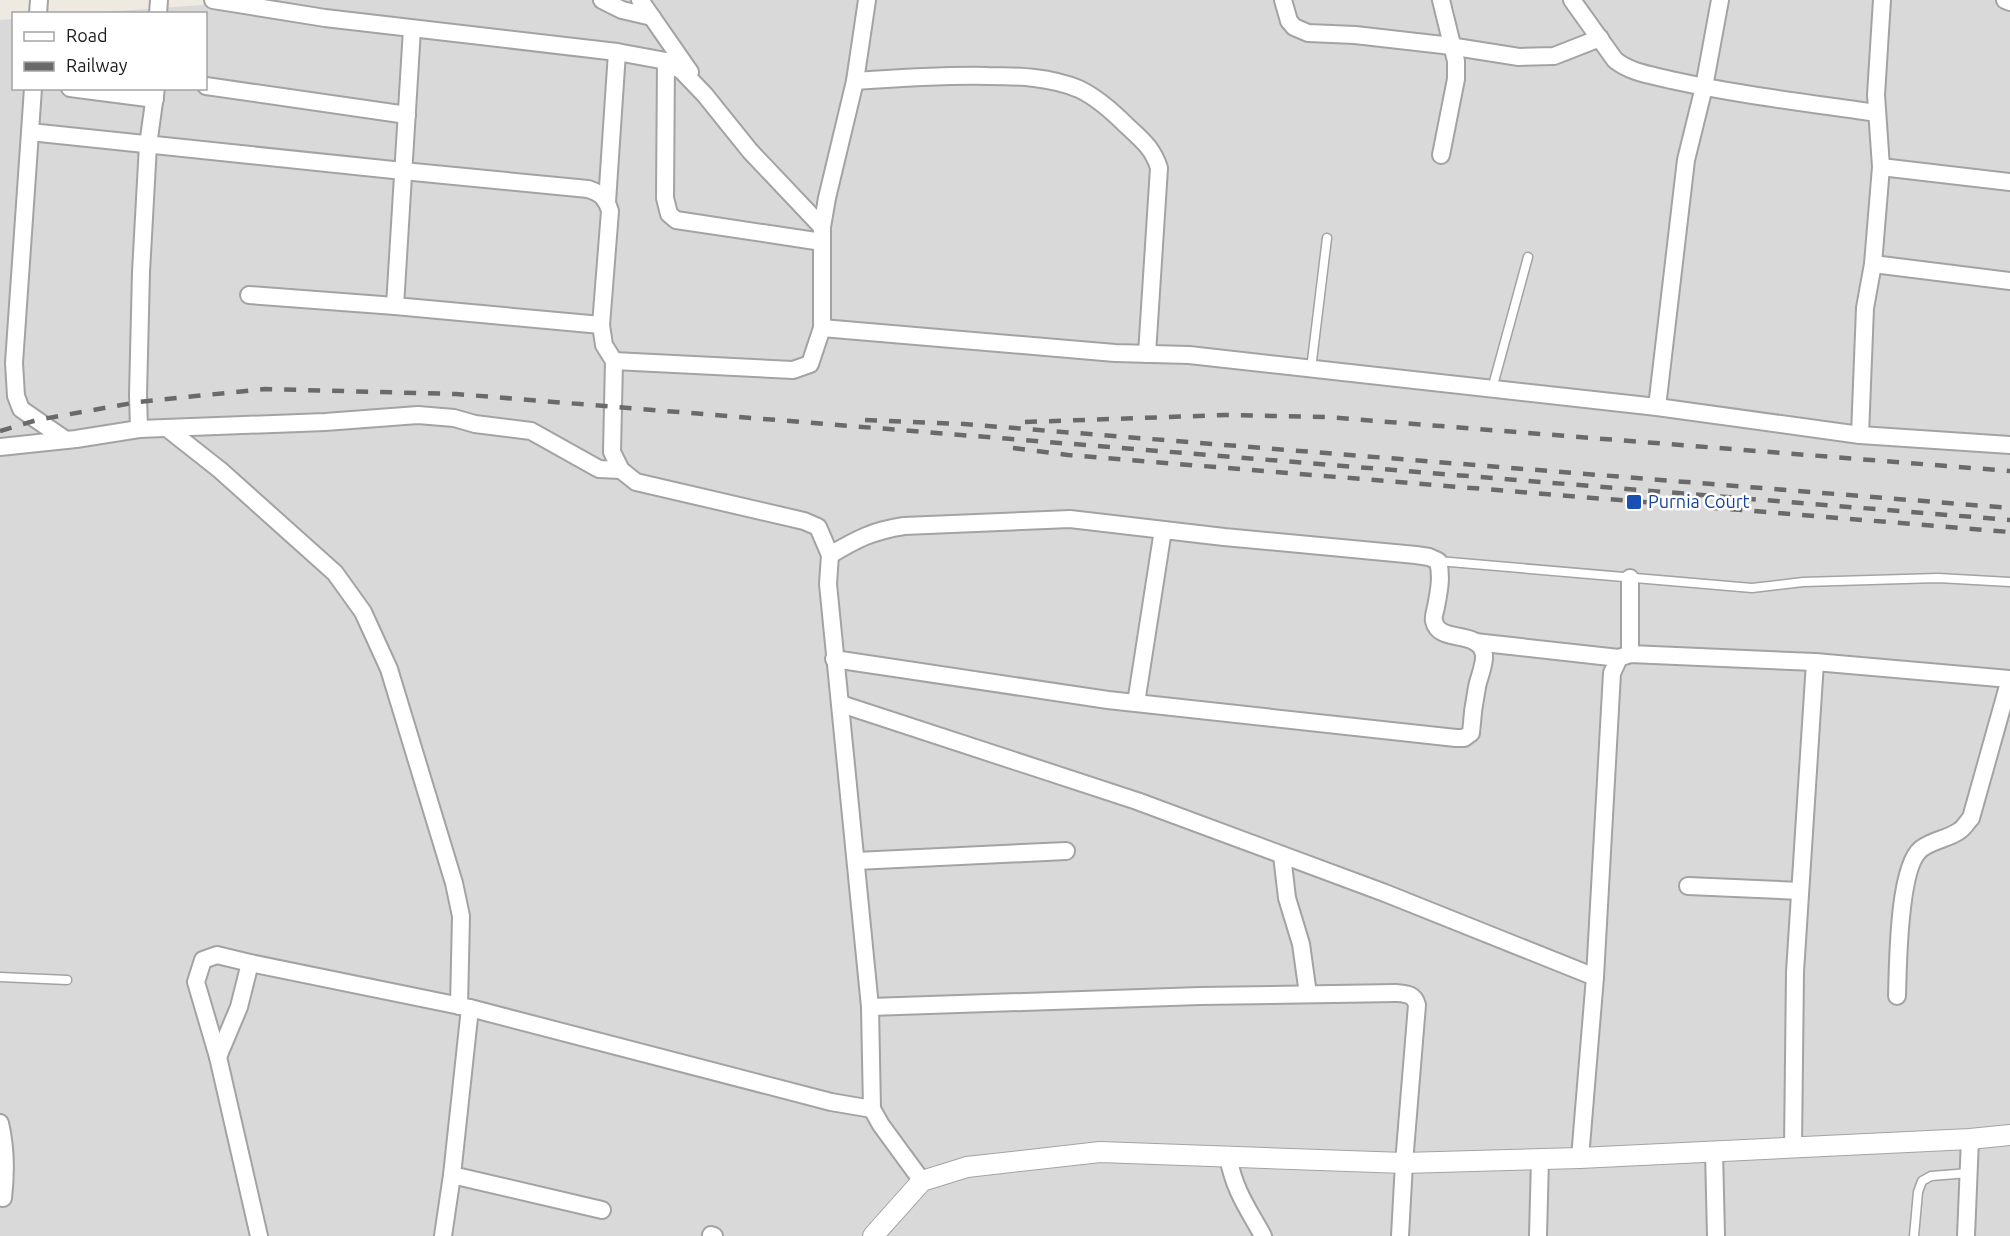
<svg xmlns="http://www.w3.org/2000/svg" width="2010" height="1236" font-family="Ubuntu,sans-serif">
	<rect width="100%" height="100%" fill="#eee9e1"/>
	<polygon fill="#dad9d9" points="273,0 2010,0 2010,1236 0,1236 0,20 13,19 14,88 206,88 206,14 89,13"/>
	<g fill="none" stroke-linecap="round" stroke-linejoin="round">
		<defs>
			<g id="service">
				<polyline points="1311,369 1327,238"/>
				<polyline points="1492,389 1528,257"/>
				<polyline points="1438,561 1752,588 1803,582 1938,578 2010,582"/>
				<polyline points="0,977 67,980"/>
				<polyline points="1914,1236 1918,1192 1922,1181 1931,1176 1969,1173"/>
			</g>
			<g id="minor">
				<polyline points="213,0 325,18 617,52 666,61 682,71 705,95 750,151 822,227"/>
				<polyline points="602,0 622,10 652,17"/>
				<polyline points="640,0 690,72"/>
				<polyline points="1283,0 1289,21 1294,27 1308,33 1355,35 1443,45 1519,57 1554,56 1600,38"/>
				<path d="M1572 0 1615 60C1631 73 1652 75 1671 80 1739 95 1808 103 1877 113"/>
				<polyline points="2005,0 2010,2"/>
				<polyline points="38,14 39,0"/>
				<polyline points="158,14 159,0"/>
				<polyline points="666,61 665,198 669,214 676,220 822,242"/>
				<path d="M855 81C899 78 944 75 988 76 1019 76 1050 77 1079 89 1096 97 1113 112 1126 125 1141 139 1153 148 1159 168L1147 354"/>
				<polyline points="206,86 407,115"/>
				<path d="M33 88 30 132 403 171 588 189C601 193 606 198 610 211L601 325 604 345 614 361 612 452 621 470 636 482 804 521 818 527 830 555 828 584 870 1007 872 1109 881 1125 922 1181"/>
				<polyline points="70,88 155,99"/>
				<polyline points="30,132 14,363 16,396 21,409 66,440"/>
				<polyline points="1441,155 1456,79 1456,61 1441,0"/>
				<polyline points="1881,167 2010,182"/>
				<polyline points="607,202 617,52"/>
				<polyline points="1873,264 2010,281"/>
				<polyline points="249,295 395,306 601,325"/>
				<polyline points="395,306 412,29"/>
				<polyline points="822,328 1115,353 1189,355 1657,407 1860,435 2010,445"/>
				<polyline points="614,361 793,370 810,364 822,328 822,227 827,198 855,81 867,0"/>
				<polyline points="1657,407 1686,160 1704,87 1720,0"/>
				<polyline points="139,429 138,395 141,272 148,145 156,88"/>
				<polyline points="168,429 220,470 335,573 363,612 389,669 454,883 461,916 459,1006"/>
				<polyline points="1860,435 1865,308 1873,264 1881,167 1876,95 1882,0"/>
				<polyline points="0,447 76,439 139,429 325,422 418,415 454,418 475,424 531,431 599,469 621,470"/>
				<path d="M830 555C857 539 872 531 904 526L1070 519 1224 537 1416 555 1429 557 1438 561C1442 577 1439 591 1436 607 1435 611 1433 617 1434 621 1439 645 1480 628 1484 655 1485 664 1479 677 1477 687 1474 702 1472 717 1471 733L1464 738H1456L1108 700 834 659"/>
				<polyline points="1475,642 1619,658"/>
				<polyline points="1630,654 1630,578"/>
				<polyline points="1136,703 1163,530"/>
				<polyline points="841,704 1137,801 1385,893 1595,977"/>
				<polyline points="1282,855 1287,898 1301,944 1308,994"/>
				<polyline points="856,861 1066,851"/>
				<polyline points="1688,886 1800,891"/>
				<path d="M1897 996C1898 966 1898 867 1921 849 1932 840 1948 839 1959 831 1964 828 1967 822 1971 818L2010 679"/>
				<path d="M870 1007 1200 996 1396 993C1407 994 1414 994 1417 1005L1404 1163 1400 1236"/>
				<polyline points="218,1057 239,1007 250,963"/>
				<path d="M0 1123C6 1148 6 1172 3 1198"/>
				<polyline points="1793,1148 1795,972 1815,662"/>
				<polyline points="1714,1151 1716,1236"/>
				<path d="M1228 1156C1234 1190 1247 1207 1263 1236"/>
				<polyline points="1580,1158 1595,977 1612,673 1619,658 1630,654 1815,662 2010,679"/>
				<polyline points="452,1175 602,1210"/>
				<polyline points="711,1235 714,1236"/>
				<polyline points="259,1236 218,1057 196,982 203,960 217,955 250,963 470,1008 831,1102 872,1109"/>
				<polyline points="443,1236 452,1175 470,1008"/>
				<polyline points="1538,1236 1540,1159"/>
				<polyline points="1966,1236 1970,1139"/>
			</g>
			<polyline id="tertiary" points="873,1236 922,1181 967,1167 1100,1152 1404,1163 1580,1158 1970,1139 2010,1135"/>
		</defs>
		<use href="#service" stroke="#a3a3a3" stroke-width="11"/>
		<use href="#minor" stroke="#a3a3a3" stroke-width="20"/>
		<use href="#tertiary" stroke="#a3a3a3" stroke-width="22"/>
		<use href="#service" stroke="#fff" stroke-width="8"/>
		<use href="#minor" stroke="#fff" stroke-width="16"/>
		<use href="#tertiary" stroke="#fff" stroke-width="20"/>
		<g stroke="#6a6a6a" stroke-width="4.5" stroke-dasharray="12 12" stroke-linecap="butt">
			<polyline points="865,420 964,424 2010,508"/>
			<polyline points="1025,422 1226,415 1326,417 2010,471"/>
			<polyline points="0,431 37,420 138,402 265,389 456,394 2010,520"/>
			<polyline points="1013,448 1068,455 2010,532"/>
		</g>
	</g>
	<rect fill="#1a4fb4" stroke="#fff" stroke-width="2" x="1626" y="494" width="16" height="16" rx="3"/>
	<g text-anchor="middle" stroke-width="5" stroke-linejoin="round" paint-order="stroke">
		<g font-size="18" fill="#164399" stroke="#fff" text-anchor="start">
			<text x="1648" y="508">Purnia Court</text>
		</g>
	</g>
	<rect x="12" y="12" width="195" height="78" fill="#ffffff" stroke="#a4a4a4" stroke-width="1.5"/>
	<rect x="24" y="32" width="30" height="9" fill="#ffffff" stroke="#a4a4a4" stroke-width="1.5"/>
	<text x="66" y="42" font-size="18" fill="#1c1c1c">Road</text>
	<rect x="24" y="62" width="30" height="9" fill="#6a6a6a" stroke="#a4a4a4" stroke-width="1.5"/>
	<text x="66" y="72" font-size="18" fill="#1c1c1c">Railway</text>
</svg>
